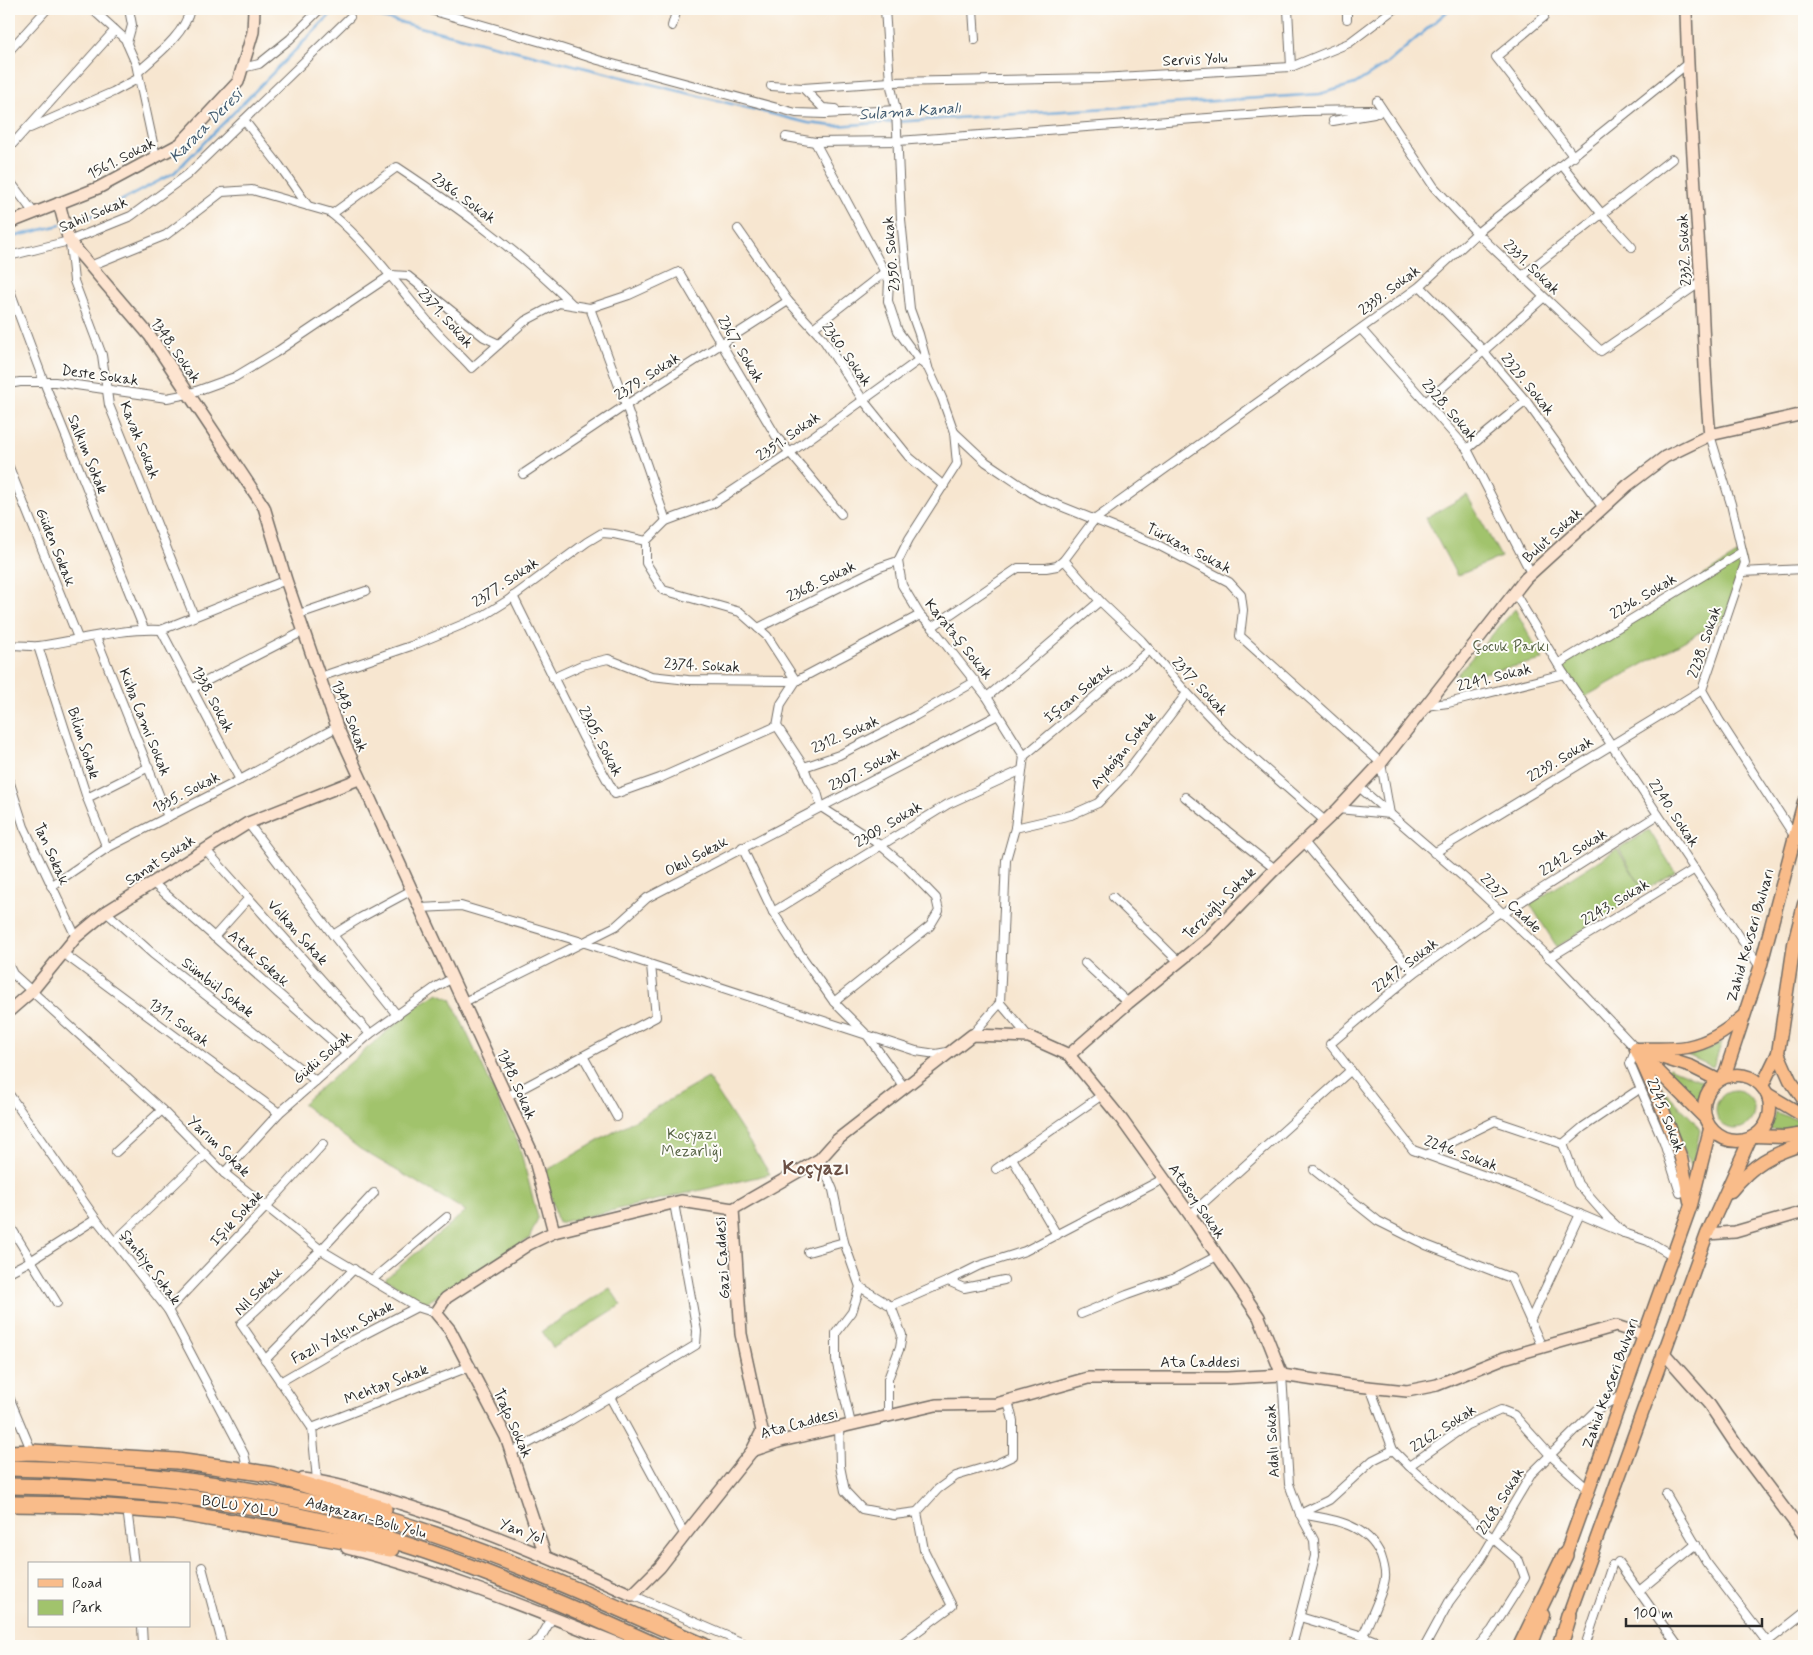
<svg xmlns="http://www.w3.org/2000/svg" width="1813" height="1655" font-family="Mynerve,sans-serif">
	<rect width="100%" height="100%" fill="#fdfcf7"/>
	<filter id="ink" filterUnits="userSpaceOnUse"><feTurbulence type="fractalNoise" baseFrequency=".02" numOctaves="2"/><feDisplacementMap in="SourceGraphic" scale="10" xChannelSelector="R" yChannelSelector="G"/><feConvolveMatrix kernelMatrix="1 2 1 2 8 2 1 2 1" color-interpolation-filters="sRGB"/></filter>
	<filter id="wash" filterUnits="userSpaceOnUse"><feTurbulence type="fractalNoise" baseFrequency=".0096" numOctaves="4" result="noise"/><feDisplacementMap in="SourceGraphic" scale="20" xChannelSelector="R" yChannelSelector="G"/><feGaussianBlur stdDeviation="1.12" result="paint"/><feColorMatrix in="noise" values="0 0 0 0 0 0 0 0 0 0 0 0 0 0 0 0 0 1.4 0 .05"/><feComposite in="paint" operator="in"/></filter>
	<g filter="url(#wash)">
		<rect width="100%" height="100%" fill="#f7e6d0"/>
		<g fill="#a1c36c" stroke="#66774c">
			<polygon points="1467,495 1501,557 1457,576 1426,518"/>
			<polygon points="1742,552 1745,563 1727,617 1581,699 1558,664"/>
			<polygon points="1515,609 1543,660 1452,680"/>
			<polygon points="1649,830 1675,872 1644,891 1619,849"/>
			<polygon points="1617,849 1644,891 1557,947 1530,904"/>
			<polygon points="438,993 451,999 519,1145 538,1218 529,1239 426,1303 385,1279 466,1211 360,1149 302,1104 413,1009"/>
			<polygon points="1722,1042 1713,1067 1687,1055 1708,1050"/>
			<polygon points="1669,1067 1706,1083 1698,1100 1667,1069"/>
			<polygon points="708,1078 770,1174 558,1223 544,1172"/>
			<polygon points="1656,1082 1693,1120 1700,1130 1692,1170"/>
			<circle cx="1735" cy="1110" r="19"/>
			<polygon points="1775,1112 1804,1122 1804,1130 1770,1130"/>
			<polygon points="610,1288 621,1305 553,1348 542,1331"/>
		</g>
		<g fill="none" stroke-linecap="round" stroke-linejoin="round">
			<g stroke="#67a6d9" stroke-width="2.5">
				<polyline points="358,9 371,15 808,123 834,126 1320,94 1355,84 1388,63 1450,9"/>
				<polyline points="68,223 88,218 174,173 336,9"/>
				<polyline points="9,238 60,225"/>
			</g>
		</g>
	</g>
	<g filter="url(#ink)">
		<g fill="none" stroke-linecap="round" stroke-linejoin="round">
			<defs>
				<g id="street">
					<polyline points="92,9 125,39 136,64 156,157"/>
					<polyline points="427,9 545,43 598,60 796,113 825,114 896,110"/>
					<polyline points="885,9 890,82 896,110 901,219 910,309 919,334 928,367"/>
					<polyline points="973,9 975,40"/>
					<polyline points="1288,9 1291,67"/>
					<polyline points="1347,9 1347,19"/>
					<polyline points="1544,17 1496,57 1574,157"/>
					<polyline points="672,26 677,9"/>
					<polyline points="127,43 132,25 129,9"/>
					<polyline points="9,51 47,9"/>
					<polyline points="242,68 259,64 290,39 320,9"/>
					<path d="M138 72C156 56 186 33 190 9"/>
					<polyline points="771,86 803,88 890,82 1100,78 1291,67 1349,43 1394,9"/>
					<polyline points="803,88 823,108 835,109"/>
					<polyline points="1377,101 1434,187 1477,233 1601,351 1701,282"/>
					<polyline points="244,120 279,165 308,206"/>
					<polyline points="1333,121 1374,114"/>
					<polyline points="30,128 113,92 139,78"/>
					<polyline points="786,137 815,142 898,141 1303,111 1371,110 1378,113"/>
					<polyline points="815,142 889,280 888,301 898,331 919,360 928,368 942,398 954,432 957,464 909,539 898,561 902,585 920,615 932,627 987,697 1024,756 1015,828 1006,860 1000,1003 1029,1037"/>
					<polyline points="9,148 115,30"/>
					<polyline points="1562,165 1601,213 1632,247"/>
					<polyline points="9,180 34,213"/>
					<path d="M332 214 397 167C459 208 520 252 573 305"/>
					<polyline points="738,229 788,301 823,339 863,400 909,457 944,486"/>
					<polyline points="70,243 74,281 102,355 109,405 194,616"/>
					<polyline points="9,256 69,241 131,216 187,175 350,17"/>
					<path d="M90 266 166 235 222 192 252 190 329 212 332 214C373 248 402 293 437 332 448 344 461 356 472 368L525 321 559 303 590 308 626 405 666 521"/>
					<polyline points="1522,276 1672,159"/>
					<polyline points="1420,286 1480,347 1526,401 1603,508"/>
					<polyline points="9,288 44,382 144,629"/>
					<polyline points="590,308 629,295 679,272 776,436 841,514"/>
					<polyline points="813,328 885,272"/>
					<polyline points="1361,329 1467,449 1531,573"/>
					<polyline points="9,384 20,382 55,382 167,398 188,394 235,377 275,353 391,275 408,276 484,337 499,344"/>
					<polyline points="1426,402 1543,298"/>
					<polyline points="954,432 986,462 1038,497 1158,545 1229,582 1241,595 1243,610 1240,636 1381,763 1390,814 1338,809"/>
					<polyline points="1710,435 1731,504 1745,563 1702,690 1719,720 1795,837"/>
					<polyline points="1467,449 1526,401"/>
					<polyline points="9,467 78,638"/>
					<polyline points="523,474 626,405 788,301"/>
					<polyline points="1064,560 1100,601 1141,640 1187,693 1228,736 1325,821"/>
					<polyline points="1742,572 1804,569"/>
					<polyline points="513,596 583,737 615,794 660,778 777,726"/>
					<polyline points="299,614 366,591"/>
					<polyline points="920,615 796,681 781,704 777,726 804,767 839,755 915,716 976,681"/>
					<polyline points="932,627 1018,568 1046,568 1057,566 1064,560 1094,520 1420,286 1477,233 1687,64"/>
					<polyline points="758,628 880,567 898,561"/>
					<polyline points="161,630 240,780"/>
					<polyline points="96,637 168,817"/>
					<path d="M9 646C19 644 29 647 39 646 80 640 121 628 161 630L286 580"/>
					<polyline points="38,646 87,798 107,848"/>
					<polyline points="1558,664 1742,552"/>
					<polyline points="1564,674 1760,967"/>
					<polyline points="320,677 411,646 483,616 507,601 587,542 602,533 614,534 646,541"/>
					<polyline points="553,678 582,665 608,659 651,676 688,680 796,681"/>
					<polyline points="796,681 767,636 740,612 663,590 646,563 646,541 666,521 714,503 791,452 919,360"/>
					<polyline points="193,688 304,631"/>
					<polyline points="987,697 1100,601"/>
					<polyline points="1425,706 1448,703 1564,674 1514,592"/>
					<polyline points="1024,756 1150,650"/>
					<polyline points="804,767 808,778 817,792 821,807 880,845 907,868 936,898 939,911 930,926 834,1002"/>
					<polyline points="9,780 24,827 76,937"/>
					<polyline points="1359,787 1475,887 1555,963 1636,1049 1630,1064 1664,1143 1680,1193"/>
					<polyline points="1185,797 1275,869"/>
					<polyline points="87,798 149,767"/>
					<polyline points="248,823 333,935 397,1015"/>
					<polyline points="1015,828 1071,815 1098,803 1122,778 1187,693"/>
					<polyline points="1304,842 1414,973"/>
					<polyline points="742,847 773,912 798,951 834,1002 867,1035 904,1087"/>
					<polyline points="205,849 370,1034"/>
					<polyline points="1434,853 1702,690"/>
					<polyline points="152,882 347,1054"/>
					<polyline points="51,886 107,848 240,780 337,727"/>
					<polyline points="1113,897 1179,962"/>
					<polyline points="420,908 461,906 582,942 916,1051 936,1054 947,1052"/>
					<polyline points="106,912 153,954 316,1081"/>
					<polyline points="773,912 948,804 1022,770"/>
					<polyline points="1500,912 1414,973 1330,1044 1413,1150 1516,1187 1624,1233"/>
					<polyline points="1502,914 1658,815"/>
					<polyline points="333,935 360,918 412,890"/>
					<polyline points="214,937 249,898"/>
					<polyline points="63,953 279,1113"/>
					<polyline points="1549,958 1695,869"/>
					<polyline points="1085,963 1128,1003"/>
					<polyline points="9,966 13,974 162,1110 224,1173 321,1250 417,1307 436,1313"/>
					<polyline points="464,1002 616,926 647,898 998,715"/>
					<polyline points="972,1035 1000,1003"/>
					<polyline points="583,1056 617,1117"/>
					<polyline points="9,1094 96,1219 168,1310 244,1454 248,1471"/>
					<polyline points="506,1097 656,1017 651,965"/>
					<polyline points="1563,1144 1578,1184 1607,1217 1624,1233 1648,1241 1672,1255"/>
					<polyline points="1563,1144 1583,1127 1635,1092"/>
					<polyline points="116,1152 162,1110"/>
					<polyline points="1426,1155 1495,1121 1563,1144"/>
					<polyline points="1012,1158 1057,1235"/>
					<polyline points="820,1159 833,1190 844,1242 860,1287 891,1306 902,1335 900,1347 888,1379 888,1416"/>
					<polyline points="996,1169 1102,1095"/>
					<polyline points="1314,1170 1378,1221 1426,1245 1511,1278 1542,1347"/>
					<polyline points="224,1173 279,1113 370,1034 436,987 453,978"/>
					<polyline points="1190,1215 1351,1070"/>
					<polyline points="9,1224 57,1303"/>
					<polyline points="114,1242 205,1155"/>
					<polyline points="808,1252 844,1242"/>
					<polyline points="9,1272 32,1260 96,1219"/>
					<polyline points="373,1279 447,1217"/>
					<polyline points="948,1281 978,1266 1025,1251 1163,1179"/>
					<polyline points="891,1306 948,1281 964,1288 1004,1280"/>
					<polyline points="168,1310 266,1207 323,1144"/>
					<polyline points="1081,1314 1127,1295 1175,1278 1217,1256"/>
					<polyline points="1530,1321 1580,1214"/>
					<polyline points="265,1360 354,1269"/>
					<polyline points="1282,1375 1289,1484 1300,1514 1314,1540 1315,1556 1292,1646"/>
					<polyline points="280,1382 340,1347 417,1307"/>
					<polyline points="1370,1387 1393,1450"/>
					<polyline points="9,1397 32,1452"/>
					<polyline points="610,1397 685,1535"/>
					<polyline points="851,1424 836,1360 836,1333 852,1312 860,1287"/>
					<polyline points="839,1427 840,1466 845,1491 862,1509 894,1515 917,1512 938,1489 956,1476 996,1464 1013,1456 1013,1421 1008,1401"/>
					<polyline points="312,1428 471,1366"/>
					<polyline points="762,1431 781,1441"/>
					<polyline points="512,1452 568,1422 696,1345 697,1331 674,1203"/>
					<polyline points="1409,1466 1519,1561 1525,1578 1492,1630 1478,1646"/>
					<polyline points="317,1480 312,1428 241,1324 321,1250 374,1193"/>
					<polyline points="1666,1494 1706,1562 1770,1646"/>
					<polyline points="127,1508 134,1564"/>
					<polyline points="1300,1514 1329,1500 1373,1460 1393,1450 1409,1466 1467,1425 1501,1410 1514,1415 1550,1455 1589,1490"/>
					<path d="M1300 1514C1331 1519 1367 1523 1381 1556 1383 1562 1386 1571 1385 1578 1383 1594 1369 1620 1363 1636L1388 1646"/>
					<polyline points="1618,1562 1678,1646"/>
					<polyline points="202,1567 223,1646"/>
					<polyline points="1639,1591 1696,1544"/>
					<polyline points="632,1595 750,1646"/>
					<polyline points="1300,1617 1363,1636"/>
					<polyline points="142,1626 143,1646"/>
					<polyline points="530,1646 540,1639 552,1618"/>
					<polyline points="898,1646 952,1606 924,1550 917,1512"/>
					<polyline points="1425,1646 1449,1602 1481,1559 1532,1473 1596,1410 1623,1394"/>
					<polyline points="1585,1646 1612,1565"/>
					<polyline points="1762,1646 1804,1613"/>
				</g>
				<g id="secondary">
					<path d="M1686 9C1688 95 1695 181 1700 268 1704 324 1704 379 1710 435"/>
					<polyline points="59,203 69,241 150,336 264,507 286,580 337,727 534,1157 554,1232"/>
					<polyline points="9,223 98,188 180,144 238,82 253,32 254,9"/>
					<polyline points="9,1011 32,991 76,937 106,912 248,823 359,779"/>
					<polyline points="1069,1055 1128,1003 1207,939 1275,869 1338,809 1381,763 1526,578 1628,485 1665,457 1710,435 1804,414"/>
					<polyline points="1707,1234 1735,1232 1804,1212"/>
					<polyline points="1663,1352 1709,1404 1737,1446 1804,1535"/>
					<polyline points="752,1451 781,1441 936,1405 996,1404 1088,1378 1227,1378 1282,1375 1348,1385 1407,1391 1437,1385 1504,1358 1616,1326 1644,1335"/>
					<path d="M303 1479C336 1483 370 1494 402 1504 481 1528 557 1561 632 1595L660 1567 685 1535 752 1451 762 1431 741 1334 733 1209 820 1159 837 1140 972 1035 1029 1037 1069 1055 1122 1120 1190 1215 1259 1317 1282 1375"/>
					<path d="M347 1548C442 1572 533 1610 624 1646"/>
					<polyline points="545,1555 506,1437 450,1330 436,1313 446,1298 529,1244 554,1232 681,1201 733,1209"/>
				</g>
				<g id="primary">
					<polyline points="1636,1049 1661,1105 1681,1158 1690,1201"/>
					<path d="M1636 1049C1652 1048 1671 1050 1687 1047 1708 1043 1727 1031 1742 1017"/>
					<polyline points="1645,1052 1692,1067 1718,1080"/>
					<polyline points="1778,1053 1790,1080 1804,1100"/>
					<polyline points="1641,1054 1704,1117"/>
					<circle cx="1737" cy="1108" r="33"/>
					<polyline points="1724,1077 1760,968 1804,802"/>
					<polyline points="1762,1086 1778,1053 1794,944 1804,904"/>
					<polyline points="1767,1094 1804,1116"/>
					<polyline points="1755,1136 1784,1137 1804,1134"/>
					<path d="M1731 1191C1753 1164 1771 1154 1804 1144"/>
					<polyline points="1562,1564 1691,1205 1710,1129"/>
					<polyline points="1566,1623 1707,1234 1750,1139"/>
					<polyline points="1531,1646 1543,1615"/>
				</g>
				<g id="highway">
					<polyline points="9,1453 32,1452 177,1461 248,1471 273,1475 384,1509"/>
					<path d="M9 1468C116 1470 219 1481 323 1505 344 1509 365 1513 385 1519 495 1551 599 1600 704 1646"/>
					<path d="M9 1486C110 1487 214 1496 313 1519 433 1546 546 1596 657 1646"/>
					<polyline points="9,1504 81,1505 174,1512 391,1549"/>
					<polyline points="1521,1646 1565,1555"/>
					<polyline points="1560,1646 1569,1615"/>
				</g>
			</defs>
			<use href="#street" stroke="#726c65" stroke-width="10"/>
			<use href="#secondary" stroke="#726c65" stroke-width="14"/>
			<use href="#primary" stroke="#726c65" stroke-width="15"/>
			<use href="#highway" stroke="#726c65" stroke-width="18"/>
			<use href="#street" stroke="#fff" stroke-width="8"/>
			<use href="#secondary" stroke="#fde4d0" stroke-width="11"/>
			<use href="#primary" stroke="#f9bc8a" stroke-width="12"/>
			<use href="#highway" stroke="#f9bc8a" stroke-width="15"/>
		</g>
	</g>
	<g text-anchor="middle" stroke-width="4" stroke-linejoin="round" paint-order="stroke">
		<g font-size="15" fill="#2b2b2b" stroke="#fdfcf7">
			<text transform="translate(1195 59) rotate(-3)" y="5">Servis Yolu</text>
			<text transform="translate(121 158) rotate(-27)" y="5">1561. Sokak</text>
			<text transform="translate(464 198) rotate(36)" y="5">2386. Sokak</text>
			<text transform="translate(93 214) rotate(-22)" y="5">Sahil Sokak</text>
			<text transform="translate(1684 250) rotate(-93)" y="5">2332. Sokak</text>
			<text transform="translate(891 254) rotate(-95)" y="5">2350. Sokak</text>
			<text transform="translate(1532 267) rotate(44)" y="5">2331. Sokak</text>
			<text transform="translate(1389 290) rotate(-37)" y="5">2339. Sokak</text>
			<text transform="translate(446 318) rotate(48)" y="5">2371. Sokak</text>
			<text transform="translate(741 349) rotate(59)" y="5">2367. Sokak</text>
			<text transform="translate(176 350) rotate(55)" y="5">1348. Sokak</text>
			<text transform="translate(847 354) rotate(55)" y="5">2360. Sokak</text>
			<text transform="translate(100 375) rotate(8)" y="5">Deste Sokak</text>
			<text transform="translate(647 376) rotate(-33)" y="5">2379. Sokak</text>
			<text transform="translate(1528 384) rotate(51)" y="5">2329. Sokak</text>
			<text transform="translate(1450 410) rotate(49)" y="5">2328. Sokak</text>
			<text transform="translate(788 436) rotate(-35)" y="5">2351. Sokak</text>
			<text transform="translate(140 440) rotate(68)" y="5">Kavak Sokak</text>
			<text transform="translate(88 454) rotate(68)" y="5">Salkım Sokak</text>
			<text transform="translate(1552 535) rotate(-42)" y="5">Bulut Sokak</text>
			<text transform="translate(56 547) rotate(68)" y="5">Güden Sokak</text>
			<text transform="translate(1189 548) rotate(27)" y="5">Türkan Sokak</text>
			<text transform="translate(821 581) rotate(-26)" y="5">2368. Sokak</text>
			<text transform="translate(505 582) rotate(-34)" y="5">2377. Sokak</text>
			<text transform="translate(1643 596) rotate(-31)" y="5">2236. Sokak</text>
			<text transform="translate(959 639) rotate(51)" y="5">Karataş Sokak</text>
			<text transform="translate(1704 642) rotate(-71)" y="5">2238. Sokak</text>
			<text transform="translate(702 665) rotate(3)" y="5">2374. Sokak</text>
			<text transform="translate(1494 677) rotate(-14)" y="5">2241. Sokak</text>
			<text transform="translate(1200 686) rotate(47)" y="5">2317. Sokak</text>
			<text transform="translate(1078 693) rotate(-40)" y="5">İşcan Sokak</text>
			<text transform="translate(213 699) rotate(62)" y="5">1338. Sokak</text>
			<text transform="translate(350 716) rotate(69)" y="5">1348. Sokak</text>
			<text transform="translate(145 722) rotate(68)" y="5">Küba Cami Sokak</text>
			<text transform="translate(845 734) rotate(-24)" y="5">2312. Sokak</text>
			<text transform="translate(601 741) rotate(62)" y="5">2305. Sokak</text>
			<text transform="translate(84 743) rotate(72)" y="5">Bilim Sokak</text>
			<text transform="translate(1123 750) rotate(-51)" y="5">Aydoğan Sokak</text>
			<text transform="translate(1560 759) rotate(-31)" y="5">2239. Sokak</text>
			<text transform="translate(864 769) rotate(-27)" y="5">2307. Sokak</text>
			<text transform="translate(186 792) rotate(-27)" y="5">1335. Sokak</text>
			<text transform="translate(1674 813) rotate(56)" y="5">2240. Sokak</text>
			<text transform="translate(888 824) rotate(-31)" y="5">2309. Sokak</text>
			<text transform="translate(1573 852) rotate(-32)" y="5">2242. Sokak</text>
			<text transform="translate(52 854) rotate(66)" y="5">Tan Sokak</text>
			<text transform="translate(696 856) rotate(-28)" y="5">Okul Sokak</text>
			<text transform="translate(160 860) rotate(-33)" y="5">Sanat Sokak</text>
			<text transform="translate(1615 902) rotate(-31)" y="5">2243. Sokak</text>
			<text transform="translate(1219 903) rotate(-45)" y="5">Terzioğlu Sokak</text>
			<text transform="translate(1511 903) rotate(44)" y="5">2237. Cadde</text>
			<text transform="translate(298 932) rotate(48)" y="5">Volkan Sokak</text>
			<text transform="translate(1750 935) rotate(-74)" y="5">Zahid Kevseri Bulvarı</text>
			<text transform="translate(259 958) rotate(42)" y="5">Atak Sokak</text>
			<text transform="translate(1405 965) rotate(-38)" y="5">2247. Sokak</text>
			<text transform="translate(218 987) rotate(38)" y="5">Sümbül Sokak</text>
			<text transform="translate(179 1022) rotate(36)" y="5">1311. Sokak</text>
			<text transform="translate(322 1057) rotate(-41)" y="5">Güdü Sokak</text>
			<text transform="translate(517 1084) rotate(66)" y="5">1348. Sokak</text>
			<text transform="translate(1666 1115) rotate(68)" y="5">2245. Sokak</text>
			<text transform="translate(219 1146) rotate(44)" y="5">Yarım Sokak</text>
			<text transform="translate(1461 1153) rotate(20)" y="5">2246. Sokak</text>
			<text transform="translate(1197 1201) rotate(55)" y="5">Atasoy Sokak</text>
			<text transform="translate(236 1218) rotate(-47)" y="5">Işık Sokak</text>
			<text transform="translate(722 1258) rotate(-93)" y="5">Gazi Caddesi</text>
			<text transform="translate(151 1267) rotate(53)" y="5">Şantiye Sokak</text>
			<text transform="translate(258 1291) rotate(-45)" y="5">Nil Sokak</text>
			<text transform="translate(342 1332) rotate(-29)" y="5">Fazlı Yalçın Sokak</text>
			<text x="1200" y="1367">Ata Caddesi</text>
			<text transform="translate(1610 1383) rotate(-70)" y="5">Zahid Kevseri Bulvarı</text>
			<text transform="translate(386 1384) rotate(-21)" y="5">Mehtap Sokak</text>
			<text transform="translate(513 1423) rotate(66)" y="5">Trafo Sokak</text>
			<text transform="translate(799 1423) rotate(-15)" y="5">Ata Caddesi</text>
			<text transform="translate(1443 1428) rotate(-33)" y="5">2262. Sokak</text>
			<text transform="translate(1272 1441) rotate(-93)" y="5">Adalı Sokak</text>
			<text transform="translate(1500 1501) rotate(-58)" y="5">2268. Sokak</text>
			<text transform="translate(240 1506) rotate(9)" y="5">BOLU YOLU</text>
			<text transform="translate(366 1517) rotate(15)" y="5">Adapazarı-Bolu Yolu</text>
			<text transform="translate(522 1531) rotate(21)" y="5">Yan Yol</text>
		</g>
		<g font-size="15" fill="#546042" stroke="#fdfcf7">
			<text x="1511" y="651">Çocuk Parkı</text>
			<text x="692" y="1139">Koçyazı<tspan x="692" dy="17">Mezarlığı</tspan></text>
		</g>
		<g font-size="16" font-style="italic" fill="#435c71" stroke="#fdfcf7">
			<text transform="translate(910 110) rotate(-4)" y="6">Sulama Kanalı</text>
			<text transform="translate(205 125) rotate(-45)" y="6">Karaca Deresi</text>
		</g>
		<g font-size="20" font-weight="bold" fill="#6b5045" stroke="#fdfcf7">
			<text x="816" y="1174">Koçyazı</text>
		</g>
	</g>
	<rect width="1813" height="1655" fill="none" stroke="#fdfcf7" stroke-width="30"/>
	<rect x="28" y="1562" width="162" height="65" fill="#fdfcf7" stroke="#a9a8a5"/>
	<rect x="38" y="1579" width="25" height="8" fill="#f9bc8a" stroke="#a9a8a5"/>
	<text x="72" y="1588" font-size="15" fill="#2b2b2b">Road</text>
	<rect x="38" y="1600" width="25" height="15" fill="#a1c36c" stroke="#a9a8a5"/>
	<text x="72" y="1612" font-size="15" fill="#2b2b2b">Park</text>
	<path d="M1626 1618v8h136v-8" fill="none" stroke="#2b2b2b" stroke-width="2.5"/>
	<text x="1633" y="1618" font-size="15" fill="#2b2b2b" stroke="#fdfcf7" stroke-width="4" paint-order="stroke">100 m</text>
</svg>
